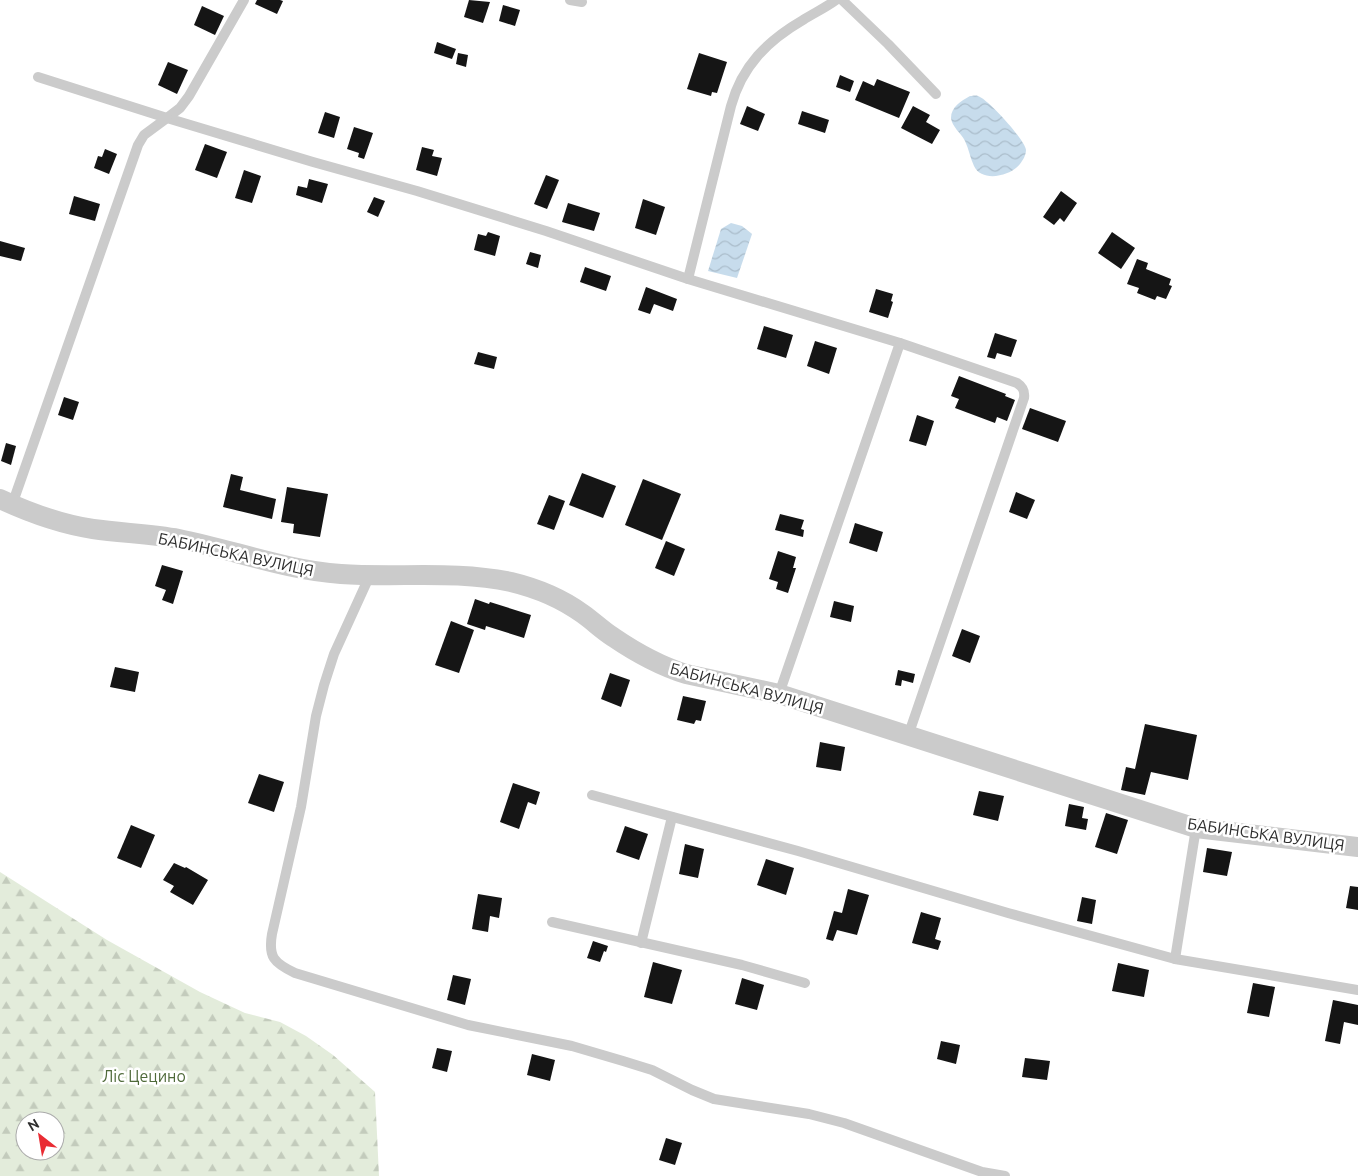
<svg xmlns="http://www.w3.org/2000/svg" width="1358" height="1176" font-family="Ubuntu,sans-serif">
	<defs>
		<pattern id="forest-firs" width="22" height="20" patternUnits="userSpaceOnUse" patternTransform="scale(1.25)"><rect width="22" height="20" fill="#e3ecdb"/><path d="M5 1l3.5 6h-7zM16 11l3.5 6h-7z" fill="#c3cbbc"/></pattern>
		<pattern id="water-waves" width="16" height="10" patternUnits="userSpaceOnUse" patternTransform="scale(1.25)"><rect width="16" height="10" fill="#c7dcec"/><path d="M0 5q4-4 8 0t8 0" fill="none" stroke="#abbdcb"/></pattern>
	</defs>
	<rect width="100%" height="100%" fill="#fff"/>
	<path fill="url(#forest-firs)" fill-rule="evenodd" d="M0 872 107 940 200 992 245 1013 280 1022 306 1036 333 1055 375 1092 379 1176H0ZM25 1121H55V1151H25Z"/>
	<g fill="url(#water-waves)">
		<path d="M970 96C973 96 975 95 978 96 988 99 1025 140 1026 150 1026 155 1023 160 1020 164 1011 176 982 183 974 166 970 158 969 149 965 141 961 133 952 127 951 118 951 107 961 101 970 96Z"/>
		<polygon points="731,223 742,226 752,234 737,278 708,271 721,229"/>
	</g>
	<g fill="#151515">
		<polygon points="257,0 280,0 283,1 277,14 255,4"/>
		<polygon points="469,0 490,2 483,23 464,17"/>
		<polygon points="503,5 520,10 515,26 499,21"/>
		<polygon points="202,6 224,16 215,35 194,25"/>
		<polygon points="437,42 456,49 452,59 434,53"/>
		<polygon points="458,53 468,55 466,67 456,64"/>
		<polygon points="699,53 727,62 717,93 712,92 711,96 687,89"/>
		<polygon points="168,62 188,70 177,94 158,85"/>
		<polygon points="840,75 854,81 850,92 836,87"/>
		<polygon points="877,79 910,92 899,118 855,100 863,81 874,86"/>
		<polygon points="747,106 765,114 758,131 740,124"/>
		<polygon points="913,106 930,115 926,122 940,130 932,144 901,128"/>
		<polygon points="802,111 829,120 825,133 798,124"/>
		<polygon points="325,112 340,117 334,138 318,133"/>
		<polygon points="354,127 373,133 364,159 358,157 359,153 347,149"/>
		<polygon points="205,144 227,152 217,178 195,170"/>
		<polygon points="422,147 434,150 432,156 442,158 437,176 416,170"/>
		<polygon points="105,149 117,154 109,174 94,168 98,156 102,157"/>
		<polygon points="244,170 261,176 252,203 235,198"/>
		<polygon points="546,175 559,180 547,209 534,204"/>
		<polygon points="309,179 328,184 322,203 296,195 298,186 307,188"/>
		<polygon points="1061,191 1077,203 1064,222 1060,218 1054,225 1043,217"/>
		<polygon points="74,196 100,204 95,221 69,214"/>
		<polygon points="374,197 385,201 378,217 367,212"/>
		<polygon points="643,199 665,207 656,235 635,228"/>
		<polygon points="568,203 600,213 594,231 562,222"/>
		<polygon points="488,232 500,236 495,256 474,250 478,234 486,236"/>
		<polygon points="1112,232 1135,248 1121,269 1098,253"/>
		<polygon points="0,241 25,248 21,261 0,256"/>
		<polygon points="530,252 541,255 538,268 526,264"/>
		<polygon points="1137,259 1148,263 1146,269 1171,279 1169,285 1172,286 1166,299 1157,296 1155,300 1137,293 1139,288 1127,284"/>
		<polygon points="585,267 611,276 606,291 580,282"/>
		<polygon points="646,287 677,299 673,311 654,304 650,314 638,310"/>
		<polygon points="876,289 893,294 891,301 893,302 888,318 869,312"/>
		<polygon points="764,326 793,335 786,358 757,349"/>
		<polygon points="995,333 1017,340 1011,357 997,353 995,359 987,357"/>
		<polygon points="815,341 837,348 829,374 807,366"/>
		<polygon points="478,352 497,357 494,369 474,364"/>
		<polygon points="959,376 1006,394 1005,396 1015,400 1007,421 997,417 995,423 955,408 959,399 951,396"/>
		<polygon points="64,397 79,402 73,420 58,415"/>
		<polygon points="1030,408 1066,421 1058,442 1022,429"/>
		<polygon points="917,415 934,421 926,446 909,441"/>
		<polygon points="6,443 16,446 11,465 1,461"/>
		<polygon points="582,473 616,486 603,518 569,505"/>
		<polygon points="231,474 243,477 240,490 276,499 272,519 223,507"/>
		<polygon points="643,479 681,494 662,540 625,525"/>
		<polygon points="287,487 328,494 320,537 293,533 294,524 281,522"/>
		<polygon points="1016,492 1035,500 1027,519 1009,512"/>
		<polygon points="549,495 565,501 554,530 537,524"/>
		<polygon points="780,514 804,520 801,529 804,530 803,537 775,530"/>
		<polygon points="855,523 883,532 877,552 849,543"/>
		<polygon points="666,541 685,549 674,576 655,568"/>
		<polygon points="778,551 796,557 793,568 796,568 788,593 776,589 778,582 769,579"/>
		<polygon points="162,565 183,571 173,604 162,600 166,590 155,586"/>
		<polygon points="475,599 489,604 490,602 531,615 524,638 486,626 485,630 467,624"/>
		<polygon points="834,601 854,606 851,622 830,617"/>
		<polygon points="451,621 474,630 459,673 435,665"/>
		<polygon points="962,629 980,636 970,663 952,656"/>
		<polygon points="115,667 139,672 135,692 110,687"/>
		<polygon points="898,670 915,674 913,683 902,680 901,686 895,685"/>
		<polygon points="610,673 630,680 621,707 601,699"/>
		<polygon points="683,696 706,701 701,721 696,720 694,724 677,720"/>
		<polygon points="1145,724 1197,735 1188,780 1151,772 1145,795 1121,790 1126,767 1135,769"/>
		<polygon points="820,742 845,747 841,771 816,767"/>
		<polygon points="259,774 284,782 274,812 248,803"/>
		<polygon points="513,783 540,792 536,805 528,802 519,829 500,822"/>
		<polygon points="979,791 1004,796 998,821 973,815"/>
		<polygon points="1069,804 1084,807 1082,818 1088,819 1086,830 1065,826"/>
		<polygon points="1106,813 1128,820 1117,854 1095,847"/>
		<polygon points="131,825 155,835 141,868 117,858"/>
		<polygon points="625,826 648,834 639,860 616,852"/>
		<polygon points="685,844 704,849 698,878 679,874"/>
		<polygon points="1207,848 1232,852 1227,876 1203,872"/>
		<polygon points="766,859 794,868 786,895 757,885"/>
		<polygon points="174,863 185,868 186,867 208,880 193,905 170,892 174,886 163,880"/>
		<polygon points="1350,886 1358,887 1358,910 1346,908"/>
		<polygon points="848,889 869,895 857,935 837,930 833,941 826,939 834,911 842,913"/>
		<polygon points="478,894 502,898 499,918 490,916 488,932 472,929"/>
		<polygon points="1082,897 1096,900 1092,924 1077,921"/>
		<polygon points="921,912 941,918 935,939 941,941 938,950 912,943"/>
		<polygon points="593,941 608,946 606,952 604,951 600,962 587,958"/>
		<polygon points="653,962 682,970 672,1004 644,997"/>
		<polygon points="1118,963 1149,970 1144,997 1112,991"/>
		<polygon points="453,975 471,979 465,1005 447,1000"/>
		<polygon points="742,978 764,985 757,1010 735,1004"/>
		<polygon points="1253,983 1275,987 1269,1017 1247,1013"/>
		<polygon points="1333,1000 1358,1005 1358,1025 1344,1022 1340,1044 1325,1041"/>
		<polygon points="941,1041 960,1045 956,1064 937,1059"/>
		<polygon points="437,1048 452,1051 447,1072 432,1068"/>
		<polygon points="532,1054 555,1060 550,1081 527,1075"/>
		<polygon points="1025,1058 1050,1061 1047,1080 1022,1077"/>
		<polygon points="666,1138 682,1143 675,1165 659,1160"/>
	</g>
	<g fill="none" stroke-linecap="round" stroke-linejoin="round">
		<g stroke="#cbcbcb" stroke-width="10">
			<polyline points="244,0 189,96 180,108 167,118 313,162 417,191 546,231 688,279 900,343 779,694"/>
			<polyline points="570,0 582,2"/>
			<polyline points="842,0 888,44 936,94"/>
			<path d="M688 279 731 106C742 66 767 41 803 20 814 13 825 8 836 0"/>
			<path d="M900 343 1017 383C1023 387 1025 391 1024 398L908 736"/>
			<polyline points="12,505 138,145 144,135 167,118 38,77"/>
			<path d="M370 575 334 654 324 685 316 716 301 807 272 934C268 957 274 963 295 973L468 1025 572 1046 623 1061 652 1070 692 1090 714 1099 809 1114 844 1123 982 1172 1005 1176"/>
			<polyline points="592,795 798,851 1008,913 1175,959 1358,990"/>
			<polyline points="552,922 742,965 805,983"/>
			<polyline points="641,943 672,817"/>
			<polyline points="1175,959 1196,828"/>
		</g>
		<path stroke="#cbcbcb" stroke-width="20" d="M0 499C30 513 60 524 93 529 122 533 151 534 179 539 234 550 285 570 341 574 398 578 455 570 511 582 536 588 561 598 583 614 593 621 602 630 613 637 635 652 660 666 686 674L779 694 1196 828 1358 847"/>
	</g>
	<g text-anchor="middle" stroke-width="5" stroke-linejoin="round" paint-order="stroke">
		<g font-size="16" fill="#2e2e2e" stroke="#fff">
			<text transform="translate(236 554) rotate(12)" y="6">БАБИНСЬКА ВУЛИЦЯ</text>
			<text transform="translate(747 688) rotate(15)" y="6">БАБИНСЬКА ВУЛИЦЯ</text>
			<text transform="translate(1266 834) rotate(8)" y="6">БАБИНСЬКА ВУЛИЦЯ</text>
		</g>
		<g font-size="16" fill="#4f6a3a" stroke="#fff">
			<text x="144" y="1082">Ліс Цецино</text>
		</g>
	</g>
	<g transform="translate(40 1136) rotate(329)"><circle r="24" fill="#ffffff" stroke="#ababab"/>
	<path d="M0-4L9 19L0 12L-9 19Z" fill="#e92c33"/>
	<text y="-8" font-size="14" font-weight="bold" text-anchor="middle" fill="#2e2e2e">N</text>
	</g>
</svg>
